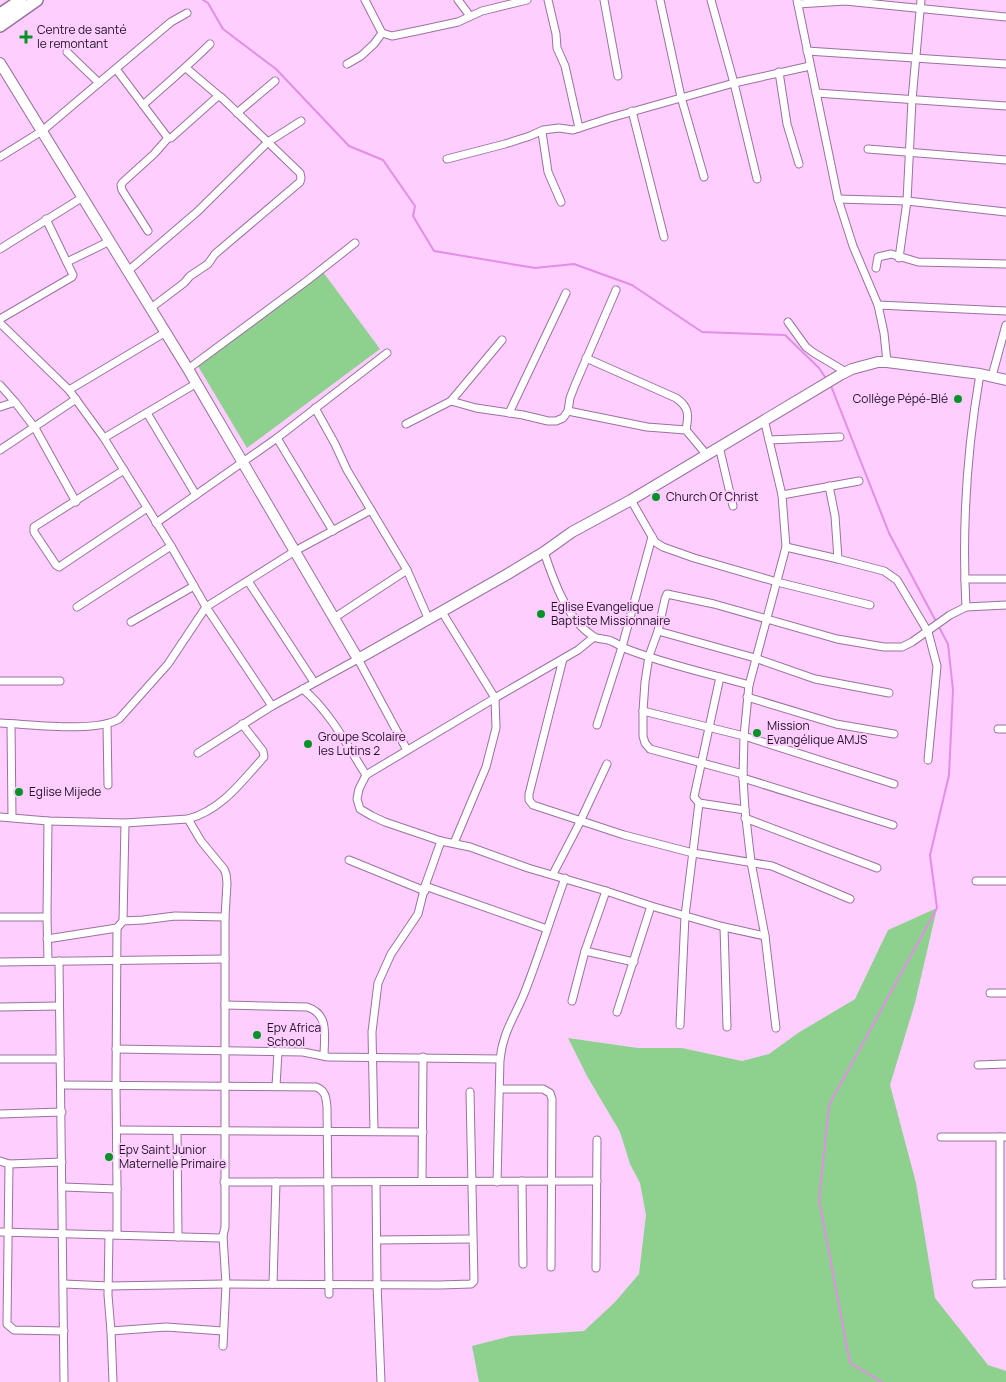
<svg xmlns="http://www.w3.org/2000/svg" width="1006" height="1382" font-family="Manrope,sans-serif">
	<rect width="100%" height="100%" fill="#fdceff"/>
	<g fill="#8ed18f">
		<polygon points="323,272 380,349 247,448 198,366"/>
		<polygon points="937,908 915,1003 890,1085 916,1183 935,1298 988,1365 1006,1371 1006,1382 479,1382 472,1346 511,1336 584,1331 615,1302 639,1274 646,1215 640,1183 630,1164 620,1132 587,1076 568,1038 638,1048 682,1048 742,1061 769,1054 798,1033 855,999 888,930"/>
	</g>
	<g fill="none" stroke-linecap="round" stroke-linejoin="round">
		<g stroke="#e28ee7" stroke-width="2">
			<polyline points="203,0 208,3 223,29 276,69 349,146 383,160 415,206 413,216 434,251 535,268 574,264 632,285 702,332 785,335 819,368 827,380"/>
			<polyline points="831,386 889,533 948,644 953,690 949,775 930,855 937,908 829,1105 819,1200 850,1363 882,1382"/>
		</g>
		<defs>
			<g id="street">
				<polyline points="365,0 382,33"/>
				<polyline points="458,0 470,16"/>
				<polyline points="548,0 556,34 557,48 565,66 579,128"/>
				<polyline points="604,0 618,76"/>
				<polyline points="660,0 681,97 704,177"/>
				<polyline points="711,0 734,83 757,179"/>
				<polyline points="797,0 838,199 853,246 878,305 884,333 887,362"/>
				<polyline points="798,4 845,1 1006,17"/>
				<polyline points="807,51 1006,64"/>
				<polyline points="67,52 99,83"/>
				<polyline points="347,64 361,56 374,44 382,33 392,36 421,30 458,22 482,11 527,0"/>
				<polyline points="186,68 219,96"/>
				<polyline points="116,69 168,138"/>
				<polyline points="779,72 787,124 799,164"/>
				<polyline points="816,93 1006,106"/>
				<path d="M143 105C165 85 188 66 210 44"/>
				<polyline points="632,111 664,237"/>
				<polyline points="237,113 275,81"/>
				<polyline points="542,132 548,172 561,202"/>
				<polyline points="868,149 1006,160"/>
				<polyline points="0,157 42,131 171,22 187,13"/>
				<polyline points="447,159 505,144 530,136 543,130 559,128 573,130 610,118 734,83 810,66"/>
				<polyline points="838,199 907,201 1006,212"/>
				<polyline points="148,231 122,190 121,185 123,182 154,154 168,138 171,138 217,97 221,97 300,173 301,178 300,182 215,254 208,264 190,276 184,283 151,308"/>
				<polyline points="0,249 83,197"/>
				<polyline points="899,258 907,201 912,100 921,0"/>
				<polyline points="67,262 110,241"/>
				<polyline points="876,268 878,257 891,254 918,262 1006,264"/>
				<polyline points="128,271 197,212 268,142 301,121"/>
				<polyline points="878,305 1006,311"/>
				<polyline points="0,319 72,277 73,275 46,219"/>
				<polyline points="788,322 806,347 814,353 846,372"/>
				<polyline points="0,323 69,390 104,438 171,546 206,607 272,706"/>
				<path d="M586 358 676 398C689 407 689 414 686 430"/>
				<polyline points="188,369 308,280 355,243"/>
				<polyline points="992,376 1006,325"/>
				<polyline points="0,385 15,402"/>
				<polyline points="69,390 166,332"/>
				<polyline points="451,401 502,340"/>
				<polyline points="0,407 15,402 35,428 76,502"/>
				<polyline points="315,408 335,444 347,470 407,570"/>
				<polyline points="568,411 647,427 686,430 706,454"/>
				<polyline points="147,413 196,495"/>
				<polyline points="509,413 566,293"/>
				<polyline points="764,419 782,495 786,547 749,685 744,736 743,778 745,810 751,862 765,936 776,1028"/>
				<polyline points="406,424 451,401 476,408 523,415 548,421 556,421 563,418 568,411 570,398 575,385 616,290"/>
				<polyline points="104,438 197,383"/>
				<polyline points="277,438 333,531"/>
				<polyline points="769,440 840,437"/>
				<polyline points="719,446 733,506"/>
				<polyline points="0,450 76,399"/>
				<polyline points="124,470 34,527 34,532 56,565 59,567 147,508"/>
				<polyline points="829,486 835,516 838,559"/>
				<polyline points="782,495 859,481"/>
				<polyline points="631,500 655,542 663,547 694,558 777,582 870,605"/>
				<polyline points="156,523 277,438 387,353"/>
				<polyline points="786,547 838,559 884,571 897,580 928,632 937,666 928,760"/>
				<path d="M544 552C553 579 567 620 593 636 597 640 605 638 611 641 616 643 620 646 624 648 664 664 707 673 749 685"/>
				<polyline points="965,579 1006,579"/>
				<polyline points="248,581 314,682"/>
				<polyline points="77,607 171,546"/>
				<path d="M966 607C962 532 967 449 980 374"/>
				<polyline points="442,612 495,698 578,650 594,637"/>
				<polyline points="334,618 407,570 429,620"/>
				<polyline points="131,622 194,586"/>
				<polyline points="658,631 755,658 815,679 889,693"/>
				<polyline points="563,659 529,794 529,800 533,805 624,835 693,853 772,866 850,899"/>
				<polyline points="720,677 694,797 699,803 745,810"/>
				<polyline points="0,681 60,681"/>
				<path d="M303 689C330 712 347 745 366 775L359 789 357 799 360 809 372 816 385 822 441 841 470 847 528 868 606 891 651 906 724 927 765 936"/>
				<polyline points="747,697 836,724 894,734"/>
				<polyline points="643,711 744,736 894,784"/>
				<path d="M0 723C29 724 96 733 119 719L168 664 206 607 295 551 371 510"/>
				<polyline points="11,724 12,817"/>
				<polyline points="107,724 108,785"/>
				<polyline points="597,725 622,647 652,537"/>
				<polyline points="998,729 1006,729"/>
				<polyline points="198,753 272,706 358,659 407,750"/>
				<polyline points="743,774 650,749 645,743 643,736 643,711 645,682 649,656 658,631 665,599 667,594 714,604 837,639 884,647 902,647 912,642 950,615 966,607 1006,605"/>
				<polyline points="366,775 495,698 496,728 486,767 454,843"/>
				<polyline points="743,778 893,825"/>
				<polyline points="0,817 48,821 125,823 188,819 201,841 224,869 226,874 227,883 225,917 225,1227 223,1236 220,1238 0,1232"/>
				<polyline points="745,818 877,868"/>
				<path d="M188 819C222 810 242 781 264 757L263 751 242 724"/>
				<polyline points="48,821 47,917 48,961"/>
				<polyline points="349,860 425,891"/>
				<polyline points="553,874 578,826 607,764"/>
				<polyline points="976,881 1006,881"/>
				<polyline points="425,886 547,929"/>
				<polyline points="0,917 47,917"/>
				<polyline points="123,921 125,823"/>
				<polyline points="724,927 727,1027"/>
				<polyline points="47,939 117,928 123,921 143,920 175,916 225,917"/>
				<polyline points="585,951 606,891"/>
				<polyline points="59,961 64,1382"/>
				<polyline points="0,962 225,959"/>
				<polyline points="990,993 1006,993"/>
				<polyline points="572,1001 585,951 634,962"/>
				<path d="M225 1005 307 1007C330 1014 324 1037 324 1056"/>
				<polyline points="0,1007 59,1006"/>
				<polyline points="617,1012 651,906"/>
				<polyline points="680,1025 685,916 699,803"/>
				<polyline points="116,1049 303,1052 328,1057 500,1059 497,1182"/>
				<polyline points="0,1059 60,1059"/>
				<path d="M500 1059C503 1032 514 1018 524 994 539 956 551 917 565 878"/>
				<polyline points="978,1065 1006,1064"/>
				<path d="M61 1085 316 1087C326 1091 326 1098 327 1107L329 1294"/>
				<polyline points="276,1086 278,1052"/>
				<polyline points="501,1089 543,1089 550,1093 552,1099 551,1267"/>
				<polyline points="0,1114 62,1112"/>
				<polyline points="117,1130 423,1132"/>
				<polyline points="177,1131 178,1237"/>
				<polyline points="374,1131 372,1032 378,983 391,954 418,914 425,886 441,841"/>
				<polyline points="941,1137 1006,1137"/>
				<polyline points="0,1161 9,1164 62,1162"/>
				<polyline points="9,1164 7,1324 14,1330 64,1331"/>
				<polyline points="422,1181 423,1057"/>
				<polyline points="522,1181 523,1264"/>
				<polyline points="224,1182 597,1181"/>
				<polyline points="376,1182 377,1284 381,1382"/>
				<polyline points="63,1187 117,1189 116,1085 117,928"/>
				<polyline points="117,1189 117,1235"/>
				<polyline points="109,1235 108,1295 111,1331 113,1382"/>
				<polyline points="377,1240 472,1239"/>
				<polyline points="596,1268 597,1140"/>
				<polyline points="1000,1283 1000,1137"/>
				<polyline points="64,1284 109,1286 226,1284 440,1285 471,1284 474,1281 470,1092"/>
				<polyline points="273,1284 276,1182"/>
				<polyline points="976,1284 1006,1283"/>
				<polyline points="111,1331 166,1327 223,1331"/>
				<polyline points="223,1346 226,1284 223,1236"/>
			</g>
			<polyline id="secondary" points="0,63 188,369 358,659 506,575 544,552 572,532 631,500 840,375 852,369 878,362 887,362 980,374 1006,380"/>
			<g id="primary">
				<polyline points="0,14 21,0"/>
				<polyline points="0,26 37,0"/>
			</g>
		</defs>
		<use href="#street" stroke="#9b719e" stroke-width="9"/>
		<use href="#secondary" stroke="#9b719e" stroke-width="12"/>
		<use href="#primary" stroke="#9b719e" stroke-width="14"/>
		<use href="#street" stroke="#fff" stroke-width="7"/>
		<use href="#secondary" stroke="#fff" stroke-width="10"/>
		<use href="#primary" stroke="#fff" stroke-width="11"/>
	</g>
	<g fill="#069226" stroke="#fdceff" stroke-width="2">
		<path d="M23.5 29.5h5v5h5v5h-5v5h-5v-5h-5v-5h5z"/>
		<circle cx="958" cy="399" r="5"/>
		<circle cx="656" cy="497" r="5"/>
		<circle cx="541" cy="614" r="5"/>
		<circle cx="757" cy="733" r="5"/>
		<circle cx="308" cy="744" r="5"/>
		<circle cx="19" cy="792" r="5"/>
		<circle cx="257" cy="1035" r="5"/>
		<circle cx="109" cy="1157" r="5"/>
	</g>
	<g text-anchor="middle" stroke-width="4" stroke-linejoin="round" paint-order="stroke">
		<g font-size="12" fill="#221123" stroke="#fdceff" text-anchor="start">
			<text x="37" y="34">Centre de santé<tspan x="37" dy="14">le remontant</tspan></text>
			<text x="948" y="403" text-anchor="end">Collège Pépé-Blé</text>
			<text x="666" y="501">Church Of Christ</text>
			<text x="551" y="611">Eglise Evangelique<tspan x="551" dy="14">Baptiste Missionnaire</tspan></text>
			<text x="767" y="730">Mission<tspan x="767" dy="14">Evangélique AMJS</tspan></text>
			<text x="318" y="741">Groupe Scolaire<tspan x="318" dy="14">les Lutins 2</tspan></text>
			<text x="29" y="796">Eglise Mijede</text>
			<text x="267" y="1032">Epv Africa<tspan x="267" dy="14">School</tspan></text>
			<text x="119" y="1154">Epv Saint Junior<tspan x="119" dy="14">Maternelle Primaire</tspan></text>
		</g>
	</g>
</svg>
